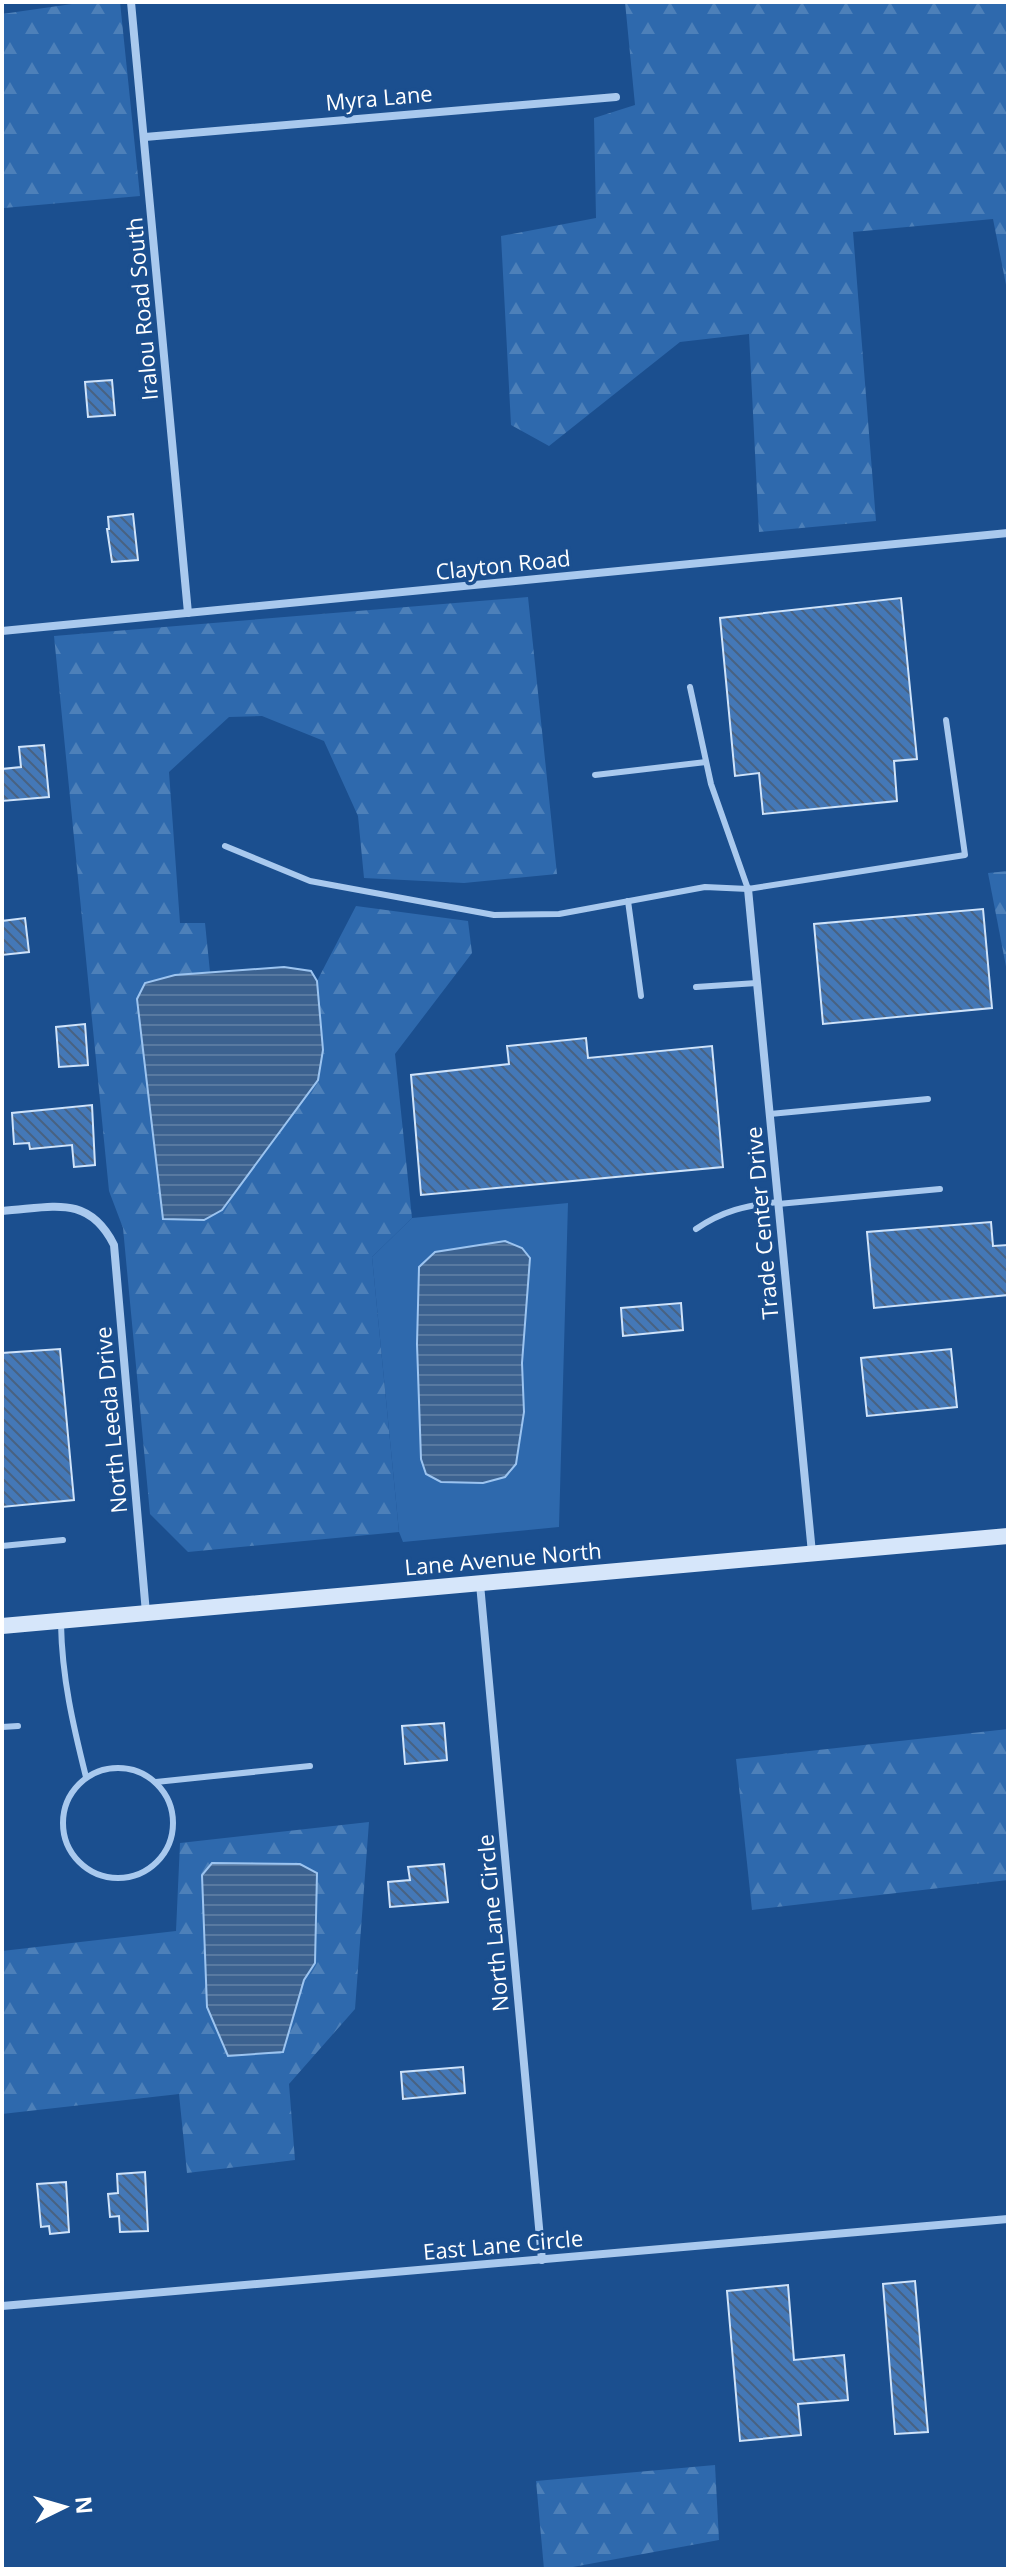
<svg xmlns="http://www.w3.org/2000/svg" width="1010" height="2571" font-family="'Open Sans',sans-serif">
	<defs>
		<pattern id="forest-firs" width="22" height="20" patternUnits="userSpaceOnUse" patternTransform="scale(2)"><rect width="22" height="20" fill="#2e69ad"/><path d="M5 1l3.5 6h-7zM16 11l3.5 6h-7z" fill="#4d80b9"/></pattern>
		<pattern id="water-rules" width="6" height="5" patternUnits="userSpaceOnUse" patternTransform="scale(2)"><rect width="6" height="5" fill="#3c6290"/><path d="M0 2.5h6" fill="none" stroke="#597aa1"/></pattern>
		<pattern id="building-back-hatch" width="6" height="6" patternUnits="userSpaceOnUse" patternTransform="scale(2)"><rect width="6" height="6" fill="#4478b7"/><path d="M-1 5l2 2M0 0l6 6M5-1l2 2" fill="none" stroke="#486282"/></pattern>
	</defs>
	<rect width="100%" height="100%" fill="#1b4f8f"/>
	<path fill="#2e69ad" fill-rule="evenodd" d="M568 1203 559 1527 403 1542 399 1532 372 1257 412 1218ZM530 1258 522 1363 524 1412 505 1476 483 1483 442 1482 421 1459 417 1344 419 1267Z"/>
	<g fill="url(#forest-firs)" fill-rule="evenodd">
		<polygon points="86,2 120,2 140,196 4,208 2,183 2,14"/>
		<polygon points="625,2 1008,2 1008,295 993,219 853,232 876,521 759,532 749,334 680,342 549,446 511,425 501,236 596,218 594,118 635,105"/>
		<polygon points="528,597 557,874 464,883 364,878 358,816 324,741 262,716 229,717 169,772 180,923 205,923 210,972 175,975 323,1050 317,981 356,906 468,921 472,953 395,1054 412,1218 372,1257 399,1532 188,1552 150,1514 123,1228 109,1191 54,636"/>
		<polygon points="1008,871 1008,977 988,873"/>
		<polygon points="1008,1729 1008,1880 752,1910 736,1759"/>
		<path d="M369 1822 355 2009 289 2084 295 2160 187 2173 179 2094 2 2114V1951L176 1931 180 1843ZM212 1863 300 1864 315 1963 304 1980 283 2052 202 1876Z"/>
		<polygon points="715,2465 719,2540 562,2569 544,2569 536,2481"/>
	</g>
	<g fill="url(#water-rules)" stroke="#9cc4f0" stroke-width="2">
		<polygon points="284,967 311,971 317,981 323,1050 318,1080 222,1210 204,1220 163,1219 137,999 145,983 175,975"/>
		<polygon points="505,1241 522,1248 530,1258 522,1363 524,1412 516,1464 505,1477 483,1483 441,1482 426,1474 421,1459 417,1344 419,1267 435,1252"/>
		<polygon points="212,1863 300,1864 317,1873 315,1963 304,1980 283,2052 228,2056 207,2007 202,1875"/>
	</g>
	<g fill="url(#building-back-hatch)" stroke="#cfe3fa" stroke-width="2">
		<polygon points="112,380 115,415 88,417 85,382"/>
		<polygon points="133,514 138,560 112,562 107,529 109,529 108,517"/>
		<polygon points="901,598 917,759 894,761 897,801 763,814 759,773 735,776 720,618"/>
		<polygon points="44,745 49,797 2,801 2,769 21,767 19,747"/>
		<polygon points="983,909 992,1008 823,1024 814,924"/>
		<polygon points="25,918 29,952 2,955 2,921"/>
		<polygon points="85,1024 88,1065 59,1067 56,1027"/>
		<polygon points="586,1038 588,1058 712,1046 723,1167 421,1195 411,1075 509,1064 507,1046"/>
		<polygon points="92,1105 95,1165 74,1167 72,1145 30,1149 29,1143 14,1144 12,1113"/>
		<polygon points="991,1222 993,1246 1008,1245 1008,1295 874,1308 867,1232"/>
		<polygon points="681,1303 683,1330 623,1336 621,1308"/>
		<polygon points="60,1349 74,1500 2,1507 2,1353"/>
		<polygon points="951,1349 957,1407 867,1416 861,1358"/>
		<polygon points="444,1723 447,1760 405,1764 402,1726"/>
		<polygon points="444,1864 448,1902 390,1907 388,1882 410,1880 408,1867"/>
		<polygon points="463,2067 465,2093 403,2099 401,2072"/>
		<polygon points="145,2172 148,2231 120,2232 119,2216 110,2217 108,2194 118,2193 117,2174"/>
		<polygon points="66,2182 69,2232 50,2234 49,2226 41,2227 37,2184"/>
		<polygon points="915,2281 928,2432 895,2434 883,2284"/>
		<polygon points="788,2285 794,2360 844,2355 848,2400 798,2404 801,2435 740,2441 727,2291"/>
	</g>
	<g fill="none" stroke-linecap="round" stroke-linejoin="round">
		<g stroke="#a9c9ee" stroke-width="6">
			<polyline points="690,687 711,784 748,889"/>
			<polyline points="595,775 706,762"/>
			<polyline points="225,846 310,881 494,915 559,914 705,887 748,889 965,855 946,720"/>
			<polyline points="628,901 641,996"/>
			<polyline points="696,987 757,983"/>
			<polyline points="770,1114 928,1099"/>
			<polyline points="778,1204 940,1189"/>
			<path d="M696 1229C722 1211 747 1205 778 1202"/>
			<polyline points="2,1546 63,1540"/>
			<path d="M61 1624C62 1678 73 1725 86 1777"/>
			<polyline points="2,1727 18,1726"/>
			<circle cx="118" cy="1823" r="55"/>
			<polyline points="156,1782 310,1766"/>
		</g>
		<g stroke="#a9c9ee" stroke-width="8">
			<polyline points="131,2 188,613"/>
			<polyline points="145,137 616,97"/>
			<polyline points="2,631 1008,533"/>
			<polyline points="748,889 812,1553"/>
			<path d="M2 1211C51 1208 88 1193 114 1245L146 1613"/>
			<polyline points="480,1584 542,2260"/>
			<polyline points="2,2306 1008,2219"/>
		</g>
		<polyline stroke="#d6e6fa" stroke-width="16" points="2,1626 1008,1536"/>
	</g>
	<g text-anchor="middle" stroke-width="7" stroke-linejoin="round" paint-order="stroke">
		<g font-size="22" fill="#fff" stroke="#1b4f8f">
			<text transform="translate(379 98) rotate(-5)" y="8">Myra Lane</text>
			<text transform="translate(142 309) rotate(-95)" y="8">Iralou Road South</text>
			<text transform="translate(503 565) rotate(-6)" y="8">Clayton Road</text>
			<text transform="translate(762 1223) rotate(-95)" y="8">Trade Center Drive</text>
			<text transform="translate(111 1420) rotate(-95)" y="8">North Leeda Drive</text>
			<text transform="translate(503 1559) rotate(-5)" y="8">Lane Avenue North</text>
			<text transform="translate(493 1923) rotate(-95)" y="8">North Lane Circle</text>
			<text transform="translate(503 2245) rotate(-5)" y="8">East Lane Circle</text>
		</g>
	</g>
	<rect width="1010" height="2571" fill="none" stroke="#ffffff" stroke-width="8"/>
	<g transform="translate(64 2507) rotate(85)" stroke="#1b4f8f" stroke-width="6" paint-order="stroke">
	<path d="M0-6L14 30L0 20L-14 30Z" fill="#ffffff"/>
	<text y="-12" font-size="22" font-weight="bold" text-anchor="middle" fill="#ffffff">N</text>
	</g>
</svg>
